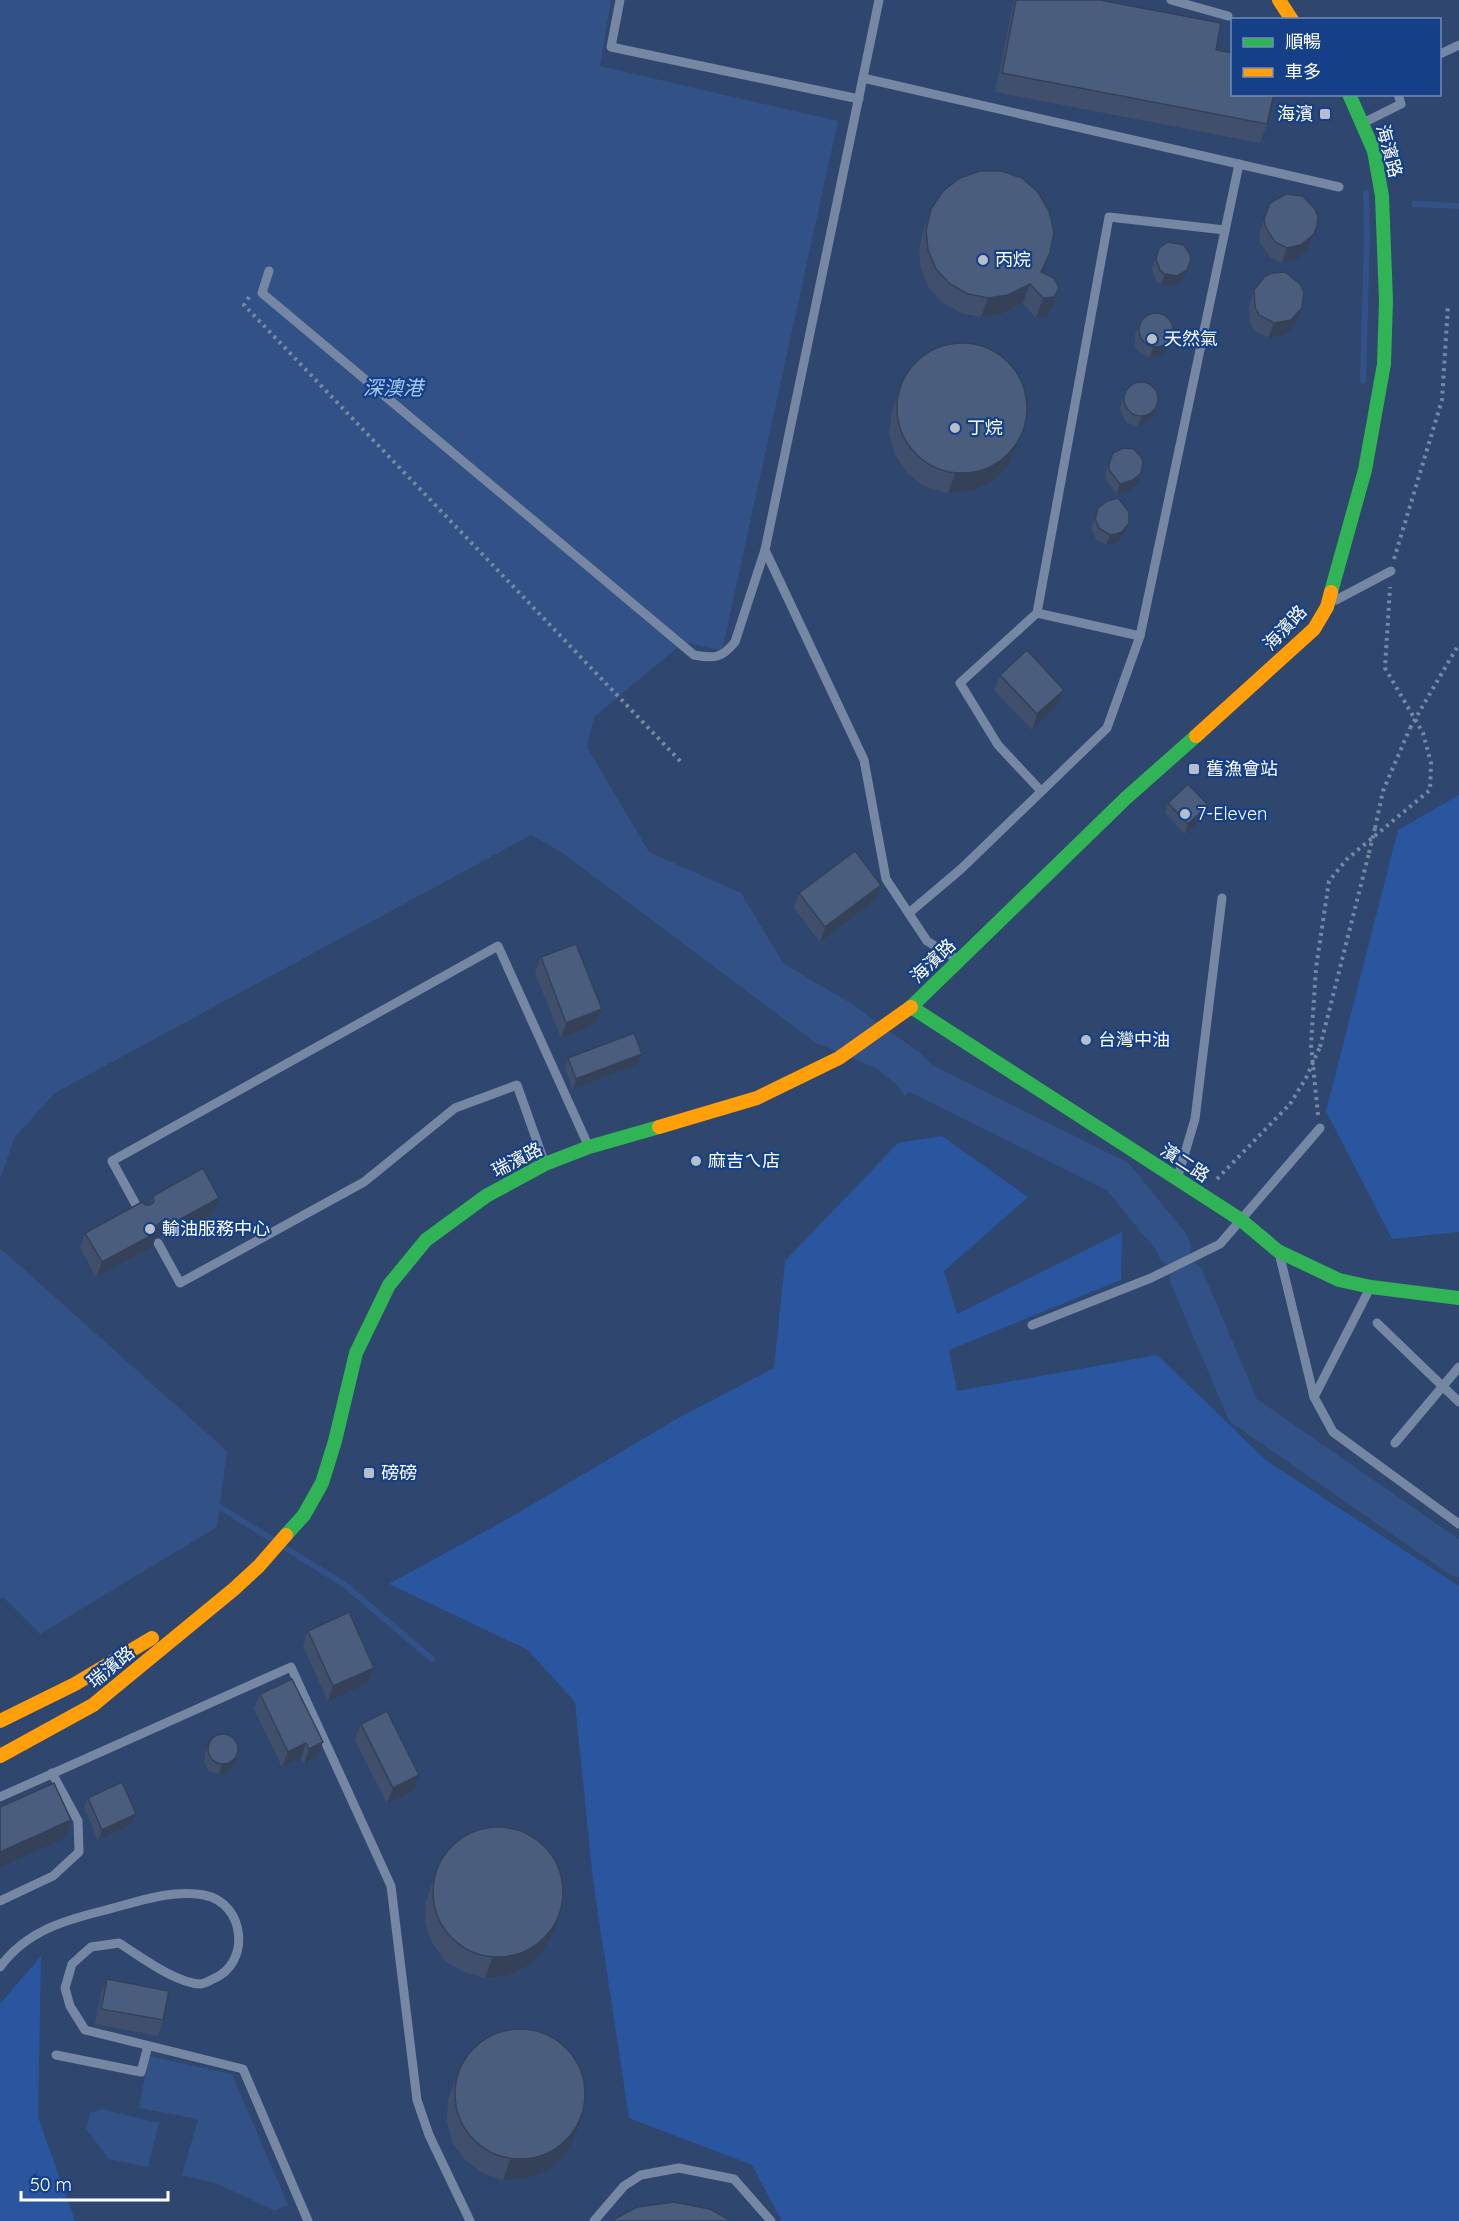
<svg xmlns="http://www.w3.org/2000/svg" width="1459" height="2221" font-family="Quicksand,'Noto Sans TC',sans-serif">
	<rect width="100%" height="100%" fill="#2f466e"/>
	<g fill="#29569e">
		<polygon points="1459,795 1459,1232 1392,1239 1326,1111 1398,830"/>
		<polygon points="942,1136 1028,1197 944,1271 957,1314 1122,1232 1121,1280 949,1350 957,1391 1157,1355 1267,1461 1459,1586 1459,2221 782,2221 752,2165 629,2118 593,1880 575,1702 528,1650 389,1584 511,1517 680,1417 774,1368 785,1261 898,1143"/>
		<polygon points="41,1956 38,2117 75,2221 0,2221 0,2004"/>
	</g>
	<g fill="#325186">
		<polygon points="0,0 611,0 600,66 838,121 722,651 684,642 594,717 587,747 649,852 741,893 784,964 852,1004 920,1053 934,1067 905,1096 888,1073 816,1043 561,852 531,835 55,1093 15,1137 0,1178"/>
		<polygon points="0,1248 227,1451 217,1527 40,1634 4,1598 0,1599"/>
		<polygon points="149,2056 232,2074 288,2205 275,2211 218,2184 182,2175 198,2119 139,2108"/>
		<polygon points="102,2109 159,2123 148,2167 109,2159 86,2129 90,2113"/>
	</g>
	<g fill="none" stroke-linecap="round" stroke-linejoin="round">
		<g stroke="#325186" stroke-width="6">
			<polyline points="1414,204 1459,206"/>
			<polyline points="1363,381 1367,236 1366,193"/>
			<polyline points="220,1507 273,1540"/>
			<polyline points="284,1547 345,1585 432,1659"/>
		</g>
		<g stroke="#325186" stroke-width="34">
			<polyline points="884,1053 908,1072 1117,1176 1172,1243 1174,1249"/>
			<polyline points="1187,1278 1243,1410 1459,1560"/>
		</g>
		<g stroke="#7687a3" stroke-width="4" stroke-dasharray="3 4.5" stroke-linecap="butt">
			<polyline points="249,297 244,305 682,763"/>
			<polyline points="1394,559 1442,400 1448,305"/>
			<polyline points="1425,702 1459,644"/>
			<polyline points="1375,828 1383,791 1410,728"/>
			<polyline points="1320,1047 1369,853"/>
			<polyline points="1318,1115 1311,1045 1316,968 1329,881 1347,859 1430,790 1431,763 1423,733 1385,668 1390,587"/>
			<polyline points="1217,1179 1290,1104"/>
		</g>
		<g stroke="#7687a3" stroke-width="9">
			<polyline points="620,0 611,47 859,99"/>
			<polyline points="879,0 765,550 864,760 886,879 927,941 955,958"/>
			<polyline points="1171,0 1228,16"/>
			<polyline points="1440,54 1459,45"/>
			<polyline points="863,78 1339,187"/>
			<polyline points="1365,122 1401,104 1398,94"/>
			<path d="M269 271 262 293 694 655C715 659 722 658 735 642L765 550"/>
			<polyline points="1336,600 1391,571"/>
			<polyline points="1037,613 1109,217 1225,230"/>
			<polyline points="1041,791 998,745 960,683 1037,613 1140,636"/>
			<polyline points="909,913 961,869 1107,728 1140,636 1239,164"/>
			<polyline points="1178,1176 1195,1119 1222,898"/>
			<polyline points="141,1214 112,1161 498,946 588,1145"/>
			<polyline points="158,1243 180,1283 364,1182 455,1108 517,1085 544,1161"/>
			<polyline points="1280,1257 1314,1397 1333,1432 1459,1524"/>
			<polyline points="1377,1323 1459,1402"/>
			<polyline points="1032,1325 1151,1278 1220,1244 1320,1128"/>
			<polyline points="1314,1397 1369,1290"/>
			<polyline points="1395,1443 1459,1367"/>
			<polyline points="0,1797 291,1667 391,1886 417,2100 429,2135 470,2221"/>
			<polyline points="0,1901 53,1876 79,1852 78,1821 52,1773"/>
			<path d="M0 1967C26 1931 65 1920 106 1910 137 1902 171 1889 204 1895 246 1903 251 1964 213 1979 209 1981 204 1984 200 1984 175 1983 140 1956 119 1943L91 1947 72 1964 65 1988 70 2006 85 2030 243 2069 308 2221"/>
			<polyline points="56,2055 141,2072 148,2046"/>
			<polyline points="594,2221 624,2186 641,2175 679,2168 734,2179 771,2221"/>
		</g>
		<g stroke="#30b455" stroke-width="14">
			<polyline points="1331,592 1365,470 1384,364 1386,301 1382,196 1374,151 1349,94"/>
			<polyline points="911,1007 1241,1220 1278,1251 1339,1280 1371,1287 1459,1298"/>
			<polyline points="911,1007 1126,798 1196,736"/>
			<polyline points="286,1535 304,1515 322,1483 335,1441 356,1353 389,1285 426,1240 486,1196 545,1164 589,1147 659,1127"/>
		</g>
		<g stroke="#ff9f0a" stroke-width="14">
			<polyline points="1279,0 1292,20"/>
			<polyline points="1196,736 1314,629 1327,607 1331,592"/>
			<polyline points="659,1127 757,1098 839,1058 911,1007"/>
			<polyline points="0,1721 75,1684 152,1638"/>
			<polyline points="0,1756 93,1705 234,1589 259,1566 286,1535"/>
		</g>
		<g stroke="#7687a3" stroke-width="4" stroke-dasharray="3 4.5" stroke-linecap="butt">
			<polyline points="1410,728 1425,702"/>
			<polyline points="1369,853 1375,828"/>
			<polyline points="1290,1104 1306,1078 1320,1047"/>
		</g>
	</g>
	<g fill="#40506c">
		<polygon points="1014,0 1100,0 1216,50 1267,124 1260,143 995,92"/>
		<polygon points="1270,203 1317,226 1308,249 1295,260 1282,263 1270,257 1260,243 1259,234"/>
		<polygon points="931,209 1043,273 1059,288 1052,307 1047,317 1036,318 1023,303 1001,314 981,317 961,313 943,303 929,288 921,269 919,249 924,228"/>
		<polygon points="1159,248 1191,259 1183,280 1173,286 1161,284 1156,281 1152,269"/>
		<polygon points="1254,290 1302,308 1297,323 1285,335 1268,338 1254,330 1250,322 1249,306"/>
		<polygon points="1139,325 1172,337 1169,347 1161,356 1149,358 1139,352 1135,347 1135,335"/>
		<polygon points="899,391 1025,426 1017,446 1008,466 991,482 971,491 948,493 926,487 908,474 895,455 889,433 892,411"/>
		<polygon points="1124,394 1152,418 1148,422 1138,426 1128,423 1124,419 1120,409 1121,404"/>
		<polygon points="1113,453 1138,483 1129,491 1117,494 1106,480 1105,474"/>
		<polygon points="1098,508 1129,523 1125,533 1118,542 1112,544 1106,545 1096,539 1091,529"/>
		<polygon points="1000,675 1058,705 1032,730 994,690"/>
		<polygon points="1168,803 1208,805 1205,815 1185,834 1165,813"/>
		<polygon points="799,893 875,900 820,942 794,908"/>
		<polygon points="541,957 596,1024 561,1038 535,973"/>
		<polygon points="642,1054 638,1064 573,1089 565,1068 568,1058"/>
		<polygon points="153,1196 214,1213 164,1240 161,1237 156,1237 152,1247 96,1277 80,1248 85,1233 145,1205 150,1205"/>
		<polygon points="308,1631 374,1668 368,1683 328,1701 303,1646"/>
		<polygon points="292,1679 317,1757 304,1764 301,1758 282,1767 254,1709 260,1694"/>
		<polygon points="361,1724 419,1775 414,1791 387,1803 355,1740"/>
		<polygon points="209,1743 232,1768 224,1774 219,1774 209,1771 204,1763 205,1753"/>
		<polygon points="88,1798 132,1824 98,1840 84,1808"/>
		<polygon points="440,1861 553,1933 542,1952 526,1967 506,1976 485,1978 464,1972 445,1961 432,1943 425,1923 426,1901"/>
		<polygon points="107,1979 163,2020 158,2036 95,2024 101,1994"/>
		<polygon points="456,2079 581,2120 574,2139 562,2158 545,2172 525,2179 503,2180 482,2173 465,2160 452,2142 447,2121 448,2099"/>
	</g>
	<g fill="#344158">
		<polygon points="1317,226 1308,249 1295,260 1282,263 1287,248"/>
		<polygon points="1050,253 1043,272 1034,291 1041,272"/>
		<polygon points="1187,270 1183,280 1173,286 1161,284 1165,274"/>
		<polygon points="1030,284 1023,303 1001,314 981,317 988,298"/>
		<polygon points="1059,288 1052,307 1047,317 1036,318 1043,298"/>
		<polygon points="1302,308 1297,323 1285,335 1268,338 1274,323"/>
		<polygon points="1172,337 1169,347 1161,356 1149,358 1153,348"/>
		<polygon points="1156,407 1152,418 1148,422 1138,426 1142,416"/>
		<polygon points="1025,426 1017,446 1008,466 991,482 971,491 948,493 955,473"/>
		<polygon points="1141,473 1138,483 1129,491 1117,494 1120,484"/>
		<polygon points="1129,523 1125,533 1118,542 1112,544 1106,545 1110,535"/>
		<polygon points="1064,690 1058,705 1032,730 1037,714"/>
		<polygon points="1208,805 1205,815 1185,834 1188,824"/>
		<polygon points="881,885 875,900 820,942 825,927"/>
		<polygon points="602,1009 596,1024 561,1038 566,1023"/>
		<polygon points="642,1054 638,1064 573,1089 576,1079"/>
		<polygon points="219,1198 214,1213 164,1240 170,1225"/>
		<polygon points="161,1222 166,1222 161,1237 156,1237 152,1247 96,1277 102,1262 157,1225"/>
		<polygon points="374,1668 368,1683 328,1701 333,1686"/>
		<polygon points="323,1742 317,1757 304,1764 309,1749"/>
		<polygon points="306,1743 301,1758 282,1767 288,1752"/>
		<polygon points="236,1758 232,1768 224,1774 219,1774 222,1764"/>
		<polygon points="419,1775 414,1791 387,1803 393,1788"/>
		<polygon points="136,1814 132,1824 98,1840 102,1830"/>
		<polygon points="71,1820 65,1838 0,1867 0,1852"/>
		<polygon points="560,1913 553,1933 542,1952 526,1967 506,1976 485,1978 492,1958"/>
		<polygon points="581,2120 574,2139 562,2158 545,2172 525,2179 503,2180 510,2160"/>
	</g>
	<g fill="#4a5d7d" stroke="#344158" stroke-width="1.5">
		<polygon points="1016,0 1100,0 1221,23 1216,50 1233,53 1233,94 1274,94 1267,124 1002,73"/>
		<polygon points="980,171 1002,171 1022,178 1038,192 1049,211 1054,232 1050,253 1041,272 1054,278 1059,288 1054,297 1043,298 1030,284 1008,295 988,298 968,294 950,284 936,269 928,250 926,230 931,209 943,191 960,178"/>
		<polygon points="1286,194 1303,196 1315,209 1318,217 1317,226 1314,234 1301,245 1287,248 1275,242 1266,228 1264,219 1270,203"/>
		<polygon points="1168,242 1184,245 1190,254 1191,259 1187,270 1177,276 1165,274 1160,270 1156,259 1159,248"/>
		<polygon points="1285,272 1300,284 1304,292 1302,308 1291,320 1274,323 1259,315 1255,307 1254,290 1264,277 1272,273"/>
		<circle cx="1156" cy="330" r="17"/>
		<circle cx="962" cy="408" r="65"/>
		<circle cx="1141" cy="399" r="17"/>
		<polygon points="1123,448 1134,449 1141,457 1143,462 1141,473 1133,480 1120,484 1109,470 1109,464 1113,453"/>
		<polygon points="1118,498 1129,512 1129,523 1122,532 1116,534 1110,535 1100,529 1095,519 1098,508 1107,501"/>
		<polygon points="1027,650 1064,690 1037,714 1000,675"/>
		<polygon points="1188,784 1208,805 1188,824 1168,803"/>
		<polygon points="855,851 881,885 825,927 799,893"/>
		<polygon points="576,944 602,1009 566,1023 541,957"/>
		<polygon points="634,1033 642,1054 576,1079 568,1058"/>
		<polygon points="203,1168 219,1198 170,1225 166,1222 161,1222 157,1225 158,1232 102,1262 85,1233 142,1202 145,1205 150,1205 154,1202 153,1196"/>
		<polygon points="349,1612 374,1668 333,1686 308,1631"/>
		<polygon points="292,1679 323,1742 309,1749 306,1743 288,1752 260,1694"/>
		<polygon points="387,1711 419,1775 393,1788 361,1724"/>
		<circle cx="223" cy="1749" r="15"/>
		<polygon points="122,1782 136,1814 102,1830 88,1798"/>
		<polygon points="54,1783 71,1820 0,1852 0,1807"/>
		<circle cx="498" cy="1892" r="65"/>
		<polygon points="107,1979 169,1991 163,2020 101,2009"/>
		<circle cx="520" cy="2094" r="65"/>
		<polygon points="674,2202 710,2209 731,2221 611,2221 637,2207"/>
	</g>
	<g fill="#b6becc" stroke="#154088" stroke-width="2">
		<rect x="1319" y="108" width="12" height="12" rx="3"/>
		<circle cx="983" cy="260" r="6"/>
		<circle cx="1152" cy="339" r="6"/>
		<circle cx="955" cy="428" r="6"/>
		<rect x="1188" y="763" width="12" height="12" rx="3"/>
		<circle cx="1185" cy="814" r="6"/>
		<circle cx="1086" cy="1040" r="6"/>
		<circle cx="696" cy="1161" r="6"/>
		<circle cx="150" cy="1229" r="6"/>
		<rect x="363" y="1467" width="12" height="12" rx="3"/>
	</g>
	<g text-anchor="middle" stroke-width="4.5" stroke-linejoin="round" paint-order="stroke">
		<g font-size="18" fill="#fff" stroke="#154088" text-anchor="start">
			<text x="1313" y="120" text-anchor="end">海濱</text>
			<text x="995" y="266">丙烷</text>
			<text x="1164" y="345">天然氣</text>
			<text x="967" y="434">丁烷</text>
			<text x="1206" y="775">舊漁會站</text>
			<text x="1197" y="820">7-Eleven</text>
			<text x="1098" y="1046">台灣中油</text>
			<text x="708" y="1167">麻吉ㄟ店</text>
			<text x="162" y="1235">輸油服務中心</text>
			<text x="381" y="1479">磅磅</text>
		</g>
		<g font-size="18" fill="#fff" stroke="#154088">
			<text transform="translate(1389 151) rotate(75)" y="6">海濱路</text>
			<text transform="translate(1285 628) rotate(-47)" y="6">海濱路</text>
			<text transform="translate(933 961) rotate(-44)" y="6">海濱路</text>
			<text transform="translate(517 1160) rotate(-27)" y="6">瑞濱路</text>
			<text transform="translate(1185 1163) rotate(33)" y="6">濱二路</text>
			<text transform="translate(111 1667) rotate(-39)" y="6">瑞濱路</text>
		</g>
		<g font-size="20" font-style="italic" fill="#a7c6f6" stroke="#154088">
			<text x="393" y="395">深澳港</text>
		</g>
	</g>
	<rect x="1231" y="18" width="210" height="78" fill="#154088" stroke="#738cb8" stroke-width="1.5"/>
	<rect x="1243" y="38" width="30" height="9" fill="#30b455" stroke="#738cb8" stroke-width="1.5"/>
	<text x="1285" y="48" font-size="18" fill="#ffffff">順暢</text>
	<rect x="1243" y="68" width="30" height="9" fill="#ff9f0a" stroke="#738cb8" stroke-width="1.5"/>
	<text x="1285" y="78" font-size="18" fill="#ffffff">車多</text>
	<path d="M21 2191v9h147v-9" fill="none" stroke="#ffffff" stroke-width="3"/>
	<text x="30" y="2191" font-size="18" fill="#ffffff" stroke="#154088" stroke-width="4.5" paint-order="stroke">50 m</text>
</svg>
